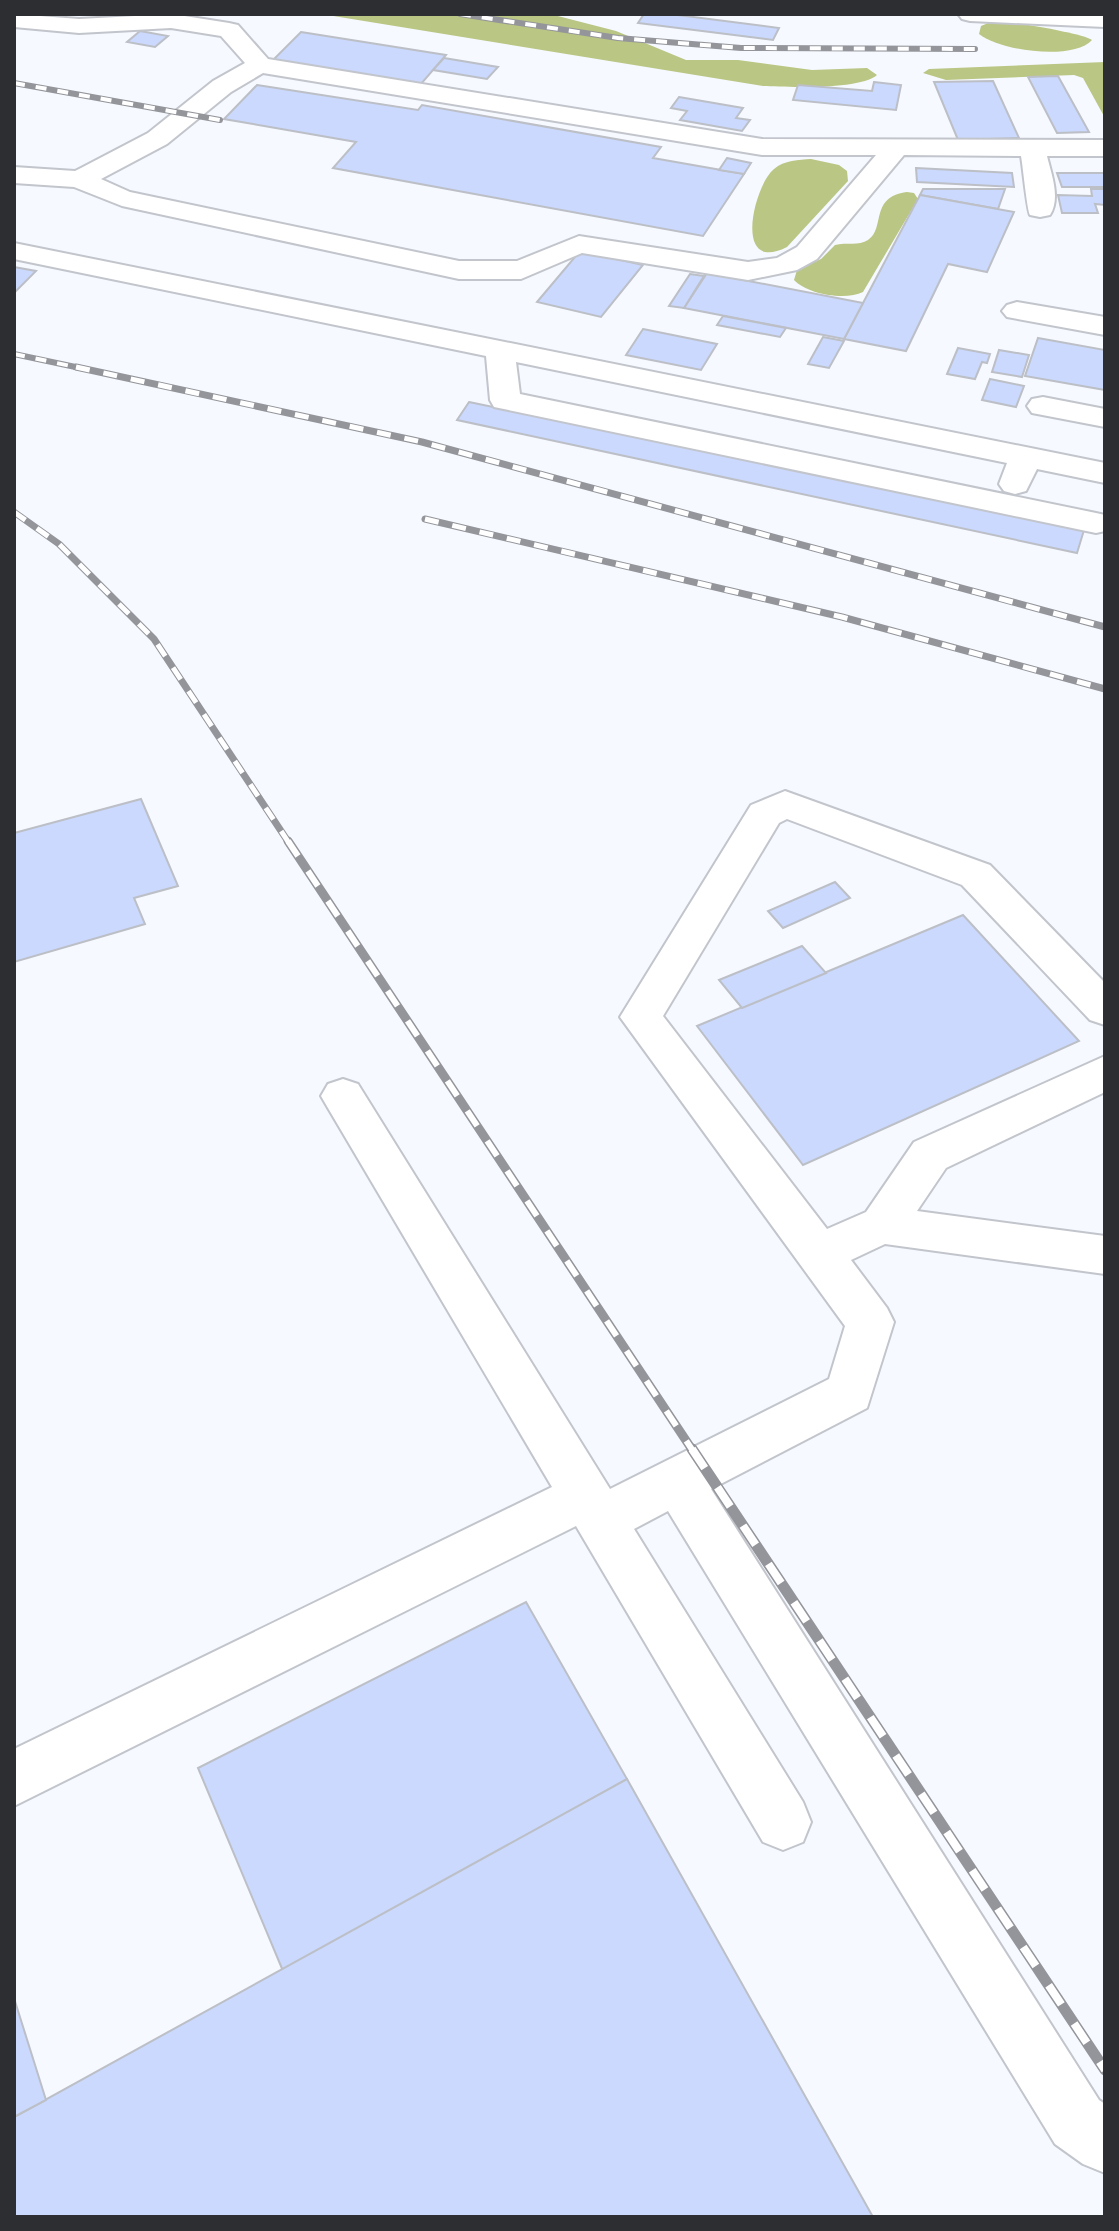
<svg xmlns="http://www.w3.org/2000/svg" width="1119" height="2231" font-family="Bitter,serif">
	<rect width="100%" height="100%" fill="#f6f9ff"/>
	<g fill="#bac684">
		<path d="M321 14H550L616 31 686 60H738L812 70 867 68 877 75C861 90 786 87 763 86Z"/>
		<path d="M993 21C1009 21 1082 33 1092 40 1073 61 1000 51 979 34L981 26Z"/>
		<polygon points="1105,62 1105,118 1083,78 1074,75 946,80 923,73 929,69"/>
		<path d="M811 159 839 165 847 171 848 181 787 247C732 275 754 185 774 169 784 160 799 160 811 159Z"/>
		<path d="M907 192 914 193 918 199 863 292C845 301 807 294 794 280L797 270 821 259 835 245C846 242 859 246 868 240 886 228 869 197 907 192Z"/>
	</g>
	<g fill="#cad9fd" stroke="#bcbfc6" stroke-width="2">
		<polygon points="644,14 670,14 779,28 773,40 638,23"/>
		<polygon points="140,31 168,36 155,47 127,42"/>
		<polygon points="301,32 446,55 421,84 273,60"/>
		<polygon points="444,58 498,67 487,79 433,70"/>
		<polygon points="1058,76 1089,132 1057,133 1028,77"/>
		<polygon points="993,81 1019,138 958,140 934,82"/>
		<polygon points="874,82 901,85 896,110 793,100 798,85 872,91"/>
		<polygon points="257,85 418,110 422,105 661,147 653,158 744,174 703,236 333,168 356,142 224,119"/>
		<polygon points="679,97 743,108 736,118 750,120 742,131 680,120 687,111 671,108"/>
		<polygon points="727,158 751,163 744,174 719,170"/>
		<polygon points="916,168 1012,173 1014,187 917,182"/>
		<polygon points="1057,173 1105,173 1105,187 1062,187"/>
		<polygon points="923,189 1005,189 998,209 920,195"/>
		<polygon points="1091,189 1105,189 1105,205 1095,204 1098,213 1062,213 1058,195 1092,196"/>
		<polygon points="920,195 1014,212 987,272 948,264 906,351 844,339"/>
		<polygon points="580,251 643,265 601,317 537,302"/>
		<polygon points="14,267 36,271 14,293"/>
		<polygon points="707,273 863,303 844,339 684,308"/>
		<polygon points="690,274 704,276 684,308 669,306"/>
		<polygon points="723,316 786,328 780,337 717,325"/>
		<polygon points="643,329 717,344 701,370 626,355"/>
		<polygon points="823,337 844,341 829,368 808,364"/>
		<polygon points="1038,338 1105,350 1105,390 1025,376"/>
		<polygon points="958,348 990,354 987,363 982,362 975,379 947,374"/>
		<polygon points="999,350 1029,355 1022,377 992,372"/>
		<polygon points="990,379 1024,386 1016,407 982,400"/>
		<polygon points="469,402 1084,530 1077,553 457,420"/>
		<polygon points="141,799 178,886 134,898 145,924 14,962 14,833"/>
		<polygon points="835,882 850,898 783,928 768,911"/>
		<polygon points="963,915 1079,1041 803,1165 697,1026"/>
		<polygon points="802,946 826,973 742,1008 719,980"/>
		<polygon points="526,1602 627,1779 283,1971 198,1768"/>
		<polygon points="627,1779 873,2217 14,2217 14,2117"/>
		<polygon points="14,1998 46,2100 14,2117"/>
	</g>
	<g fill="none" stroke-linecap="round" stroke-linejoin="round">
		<defs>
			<g id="minor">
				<path d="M14 14 79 19 172 14 229 23 238 25 268 59 762 139 1105 140V156H1047C1051 173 1061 198 1050 215L1040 217 1030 215C1027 210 1023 167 1021 156L904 155 817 259 797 270 748 280 582 253 521 279H459L122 206 74 187 14 183V167L75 171 81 168 148 133 213 81 245 63 221 36 171 28 79 33 14 27ZM263 73 762 155H876L797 247 777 258 748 262 579 236 517 261H459L130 192 101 179 167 144 231 92Z"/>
				<polygon points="958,14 1105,14 1105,27 970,21 962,19"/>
				<polygon points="14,243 1105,463 1105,483 1037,469 1026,491 1015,494 1004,491 999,484 1007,463 516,362 520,394 1096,513 1105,515 1105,531 1096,533 494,407 490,400 486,356 14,259"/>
				<polygon points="1017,302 1105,317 1105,335 1007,317 1002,311 1007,305"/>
				<polygon points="1043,397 1105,409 1105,427 1032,413 1027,406 1032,399"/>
				<polygon points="785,791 990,865 1105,983 1105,1025 1090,1020 962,885 787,819 779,823 663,1016 827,1229 866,1212 914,1142 1105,1056 1105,1092 946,1168 917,1211 1105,1236 1105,1274 885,1244 851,1260 887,1308 894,1322 867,1408 711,1489 1099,2100 1105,2104 1105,2173 1083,2164 1055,2144 668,1511 634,1529 803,1802 811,1822 803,1842 783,1850 763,1842 576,1526 14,1806 14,1749 552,1487 328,1108 321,1096 328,1084 343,1079 358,1084 610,1489 829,1379 845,1326 620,1017 751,805"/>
			</g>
		</defs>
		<use href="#minor" stroke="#c2c5cc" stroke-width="4"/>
		<use href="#minor" fill="#fff" fill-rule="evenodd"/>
		<defs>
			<g id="rail-far3">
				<polyline points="460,14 618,38 741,48 975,49"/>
				<polyline points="14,83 220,120"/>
				<polyline points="14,354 85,369"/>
			</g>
			<g id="rail-far2">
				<polyline points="76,367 422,442 1105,627"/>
				<polyline points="14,512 59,544 154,639 289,843"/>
				<polyline points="425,519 842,617 1105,689"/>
			</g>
			<polyline id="rail-far1" points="288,841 693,1451"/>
			<polyline id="rail" points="692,1449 1105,2070"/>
		</defs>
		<use href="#rail-far3" stroke="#93959a" stroke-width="6"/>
		<use href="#rail-far2" stroke="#93959a" stroke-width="7"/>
		<use href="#rail-far1" stroke="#93959a" stroke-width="9"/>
		<use href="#rail" stroke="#93959a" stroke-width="11"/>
		<use href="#rail-far3" stroke="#fff" stroke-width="4" stroke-dasharray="11" stroke-linecap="butt"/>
		<use href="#rail-far2" stroke="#fff" stroke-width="5" stroke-dasharray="14" stroke-linecap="butt"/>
		<use href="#rail-far1" stroke="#fff" stroke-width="6" stroke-dasharray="18" stroke-linecap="butt"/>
		<use href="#rail" stroke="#fff" stroke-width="8" stroke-dasharray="23" stroke-linecap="butt"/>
	</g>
	<rect width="1119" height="2231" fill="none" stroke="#2d2e31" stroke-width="32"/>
</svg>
